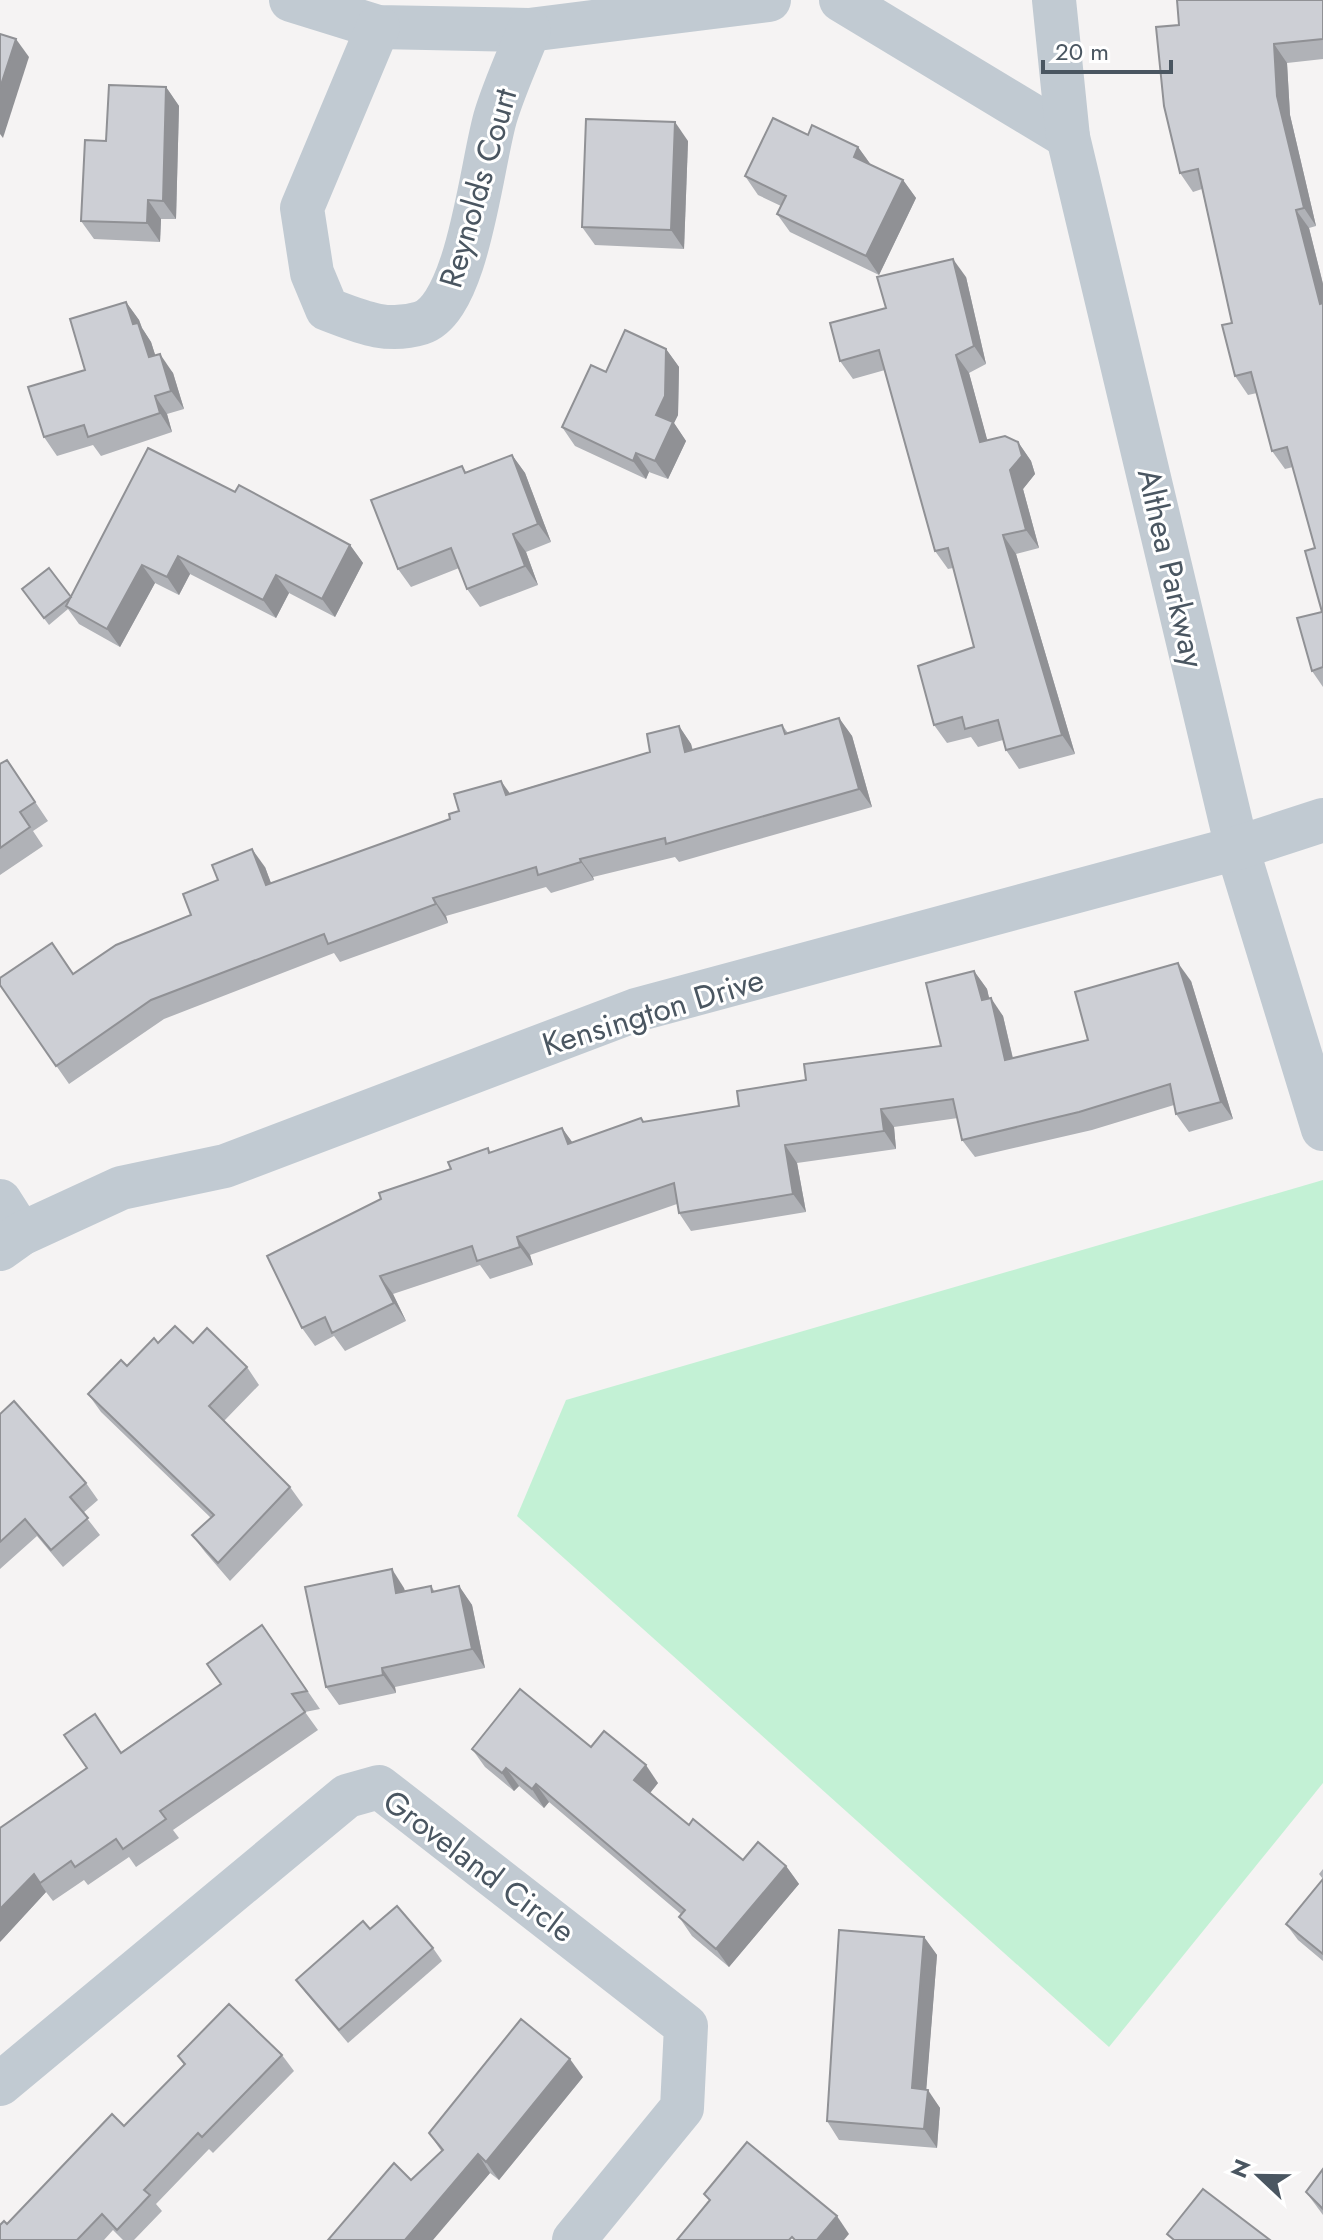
<svg xmlns="http://www.w3.org/2000/svg" width="1323" height="2240" font-family="Jost,sans-serif">
	<rect width="100%" height="100%" fill="#f5f3f3"/>
	<polygon fill="#c3f1d5" points="1323,1180 1323,1783 1109,2047 517,1516 566,1400"/>
	<g fill="none" stroke-linecap="round" stroke-linejoin="round">
		<g stroke="#c1cad2" stroke-width="44">
			<polyline points="291,0 378,27 529,30 769,0"/>
			<polyline points="841,0 1068,137"/>
			<polyline points="1054,0 1068,137 1237,848 1323,1129"/>
			<path d="M378 27 302 208 312 273 327 309C359 321 386 334 421 323 469 308 482 159 496 115 505 86 518 58 529 30"/>
			<polyline points="0,1201 21,1234"/>
			<polyline points="0,1249 21,1234 121,1188 225,1166 636,1010 1237,848 1323,820"/>
			<polyline points="0,2084 347,1796 379,1787 686,2026 682,2108 574,2240"/>
		</g>
	</g>
	<g fill="#b0b2b7">
		<polygon points="1323,0 1323,59 1287,63 1290,115 1316,226 1309,228 1323,284 1323,687 1312,671 1322,612 1315,548 1293,467 1285,469 1272,451 1257,393 1248,395 1235,376 1232,323 1202,189 1193,192 1180,173 1179,25"/>
		<polygon points="166,87 179,106 176,219 161,219 160,242 94,239 81,221 106,141"/>
		<polygon points="808,135 858,147 871,165 903,180 916,198 879,275 790,232 777,214 781,206 758,195 745,176"/>
		<polygon points="688,141 684,249 595,245 582,227"/>
		<polygon points="966,277 986,364 969,373 987,440 1018,442 1031,461 1035,474 1023,489 1039,548 1016,554 1075,754 1019,769 1006,750 1003,740 978,747 971,737 947,743 934,725 974,647 953,568 948,569 935,551 885,370 853,379 840,361 886,308"/>
		<polygon points="126,302 139,320 142,328 151,342 155,355 173,373 184,409 167,414 172,432 101,456 93,445 57,456 44,437"/>
		<polygon points="666,349 679,367 678,415 674,423 686,441 668,479 649,472 646,479 575,446 562,427 606,372"/>
		<polygon points="512,455 525,473 551,542 526,552 538,585 480,607 467,589 459,568 411,587 398,569 462,466 466,472"/>
		<polygon points="235,492 350,545 363,563 335,617 289,593 276,618 190,574 179,595 155,583 120,647 79,624 68,609 49,625 22,589 71,597"/>
		<polygon points="839,718 852,736 872,807 679,862 675,857 593,877 594,880 551,893 546,887 446,916 448,923 340,962 334,953 164,1019 69,1084 0,985 73,974 191,915 265,867 271,884 450,819 510,793 650,752 679,726 691,744 693,750 782,725 788,733"/>
		<polygon points="7,760 48,821 33,831 43,846 0,875 0,764"/>
		<polygon points="974,971 987,989 989,999 1003,1016 1013,1058 1088,1040 1191,981 1233,1119 1189,1132 1176,1114 1174,1105 1092,1130 975,1157 962,1140 958,1118 894,1127 896,1149 797,1163 806,1212 691,1231 679,1213 677,1204 530,1255 533,1265 490,1279 480,1265 393,1294 406,1321 345,1351 334,1336 315,1346 302,1328 451,1169 488,1148 491,1153 562,1128 572,1142 641,1118 644,1122 739,1106 806,1080 941,1046"/>
		<polygon points="158,1343 193,1343 247,1367 259,1385 224,1421 290,1487 303,1505 230,1581 205,1552 192,1535 211,1518 101,1412 88,1394"/>
		<polygon points="0,1414 86,1483 98,1500 83,1513 100,1535 63,1567 37,1536 0,1569"/>
		<polygon points="431,1586 435,1592 459,1586 472,1605 485,1668 395,1687 396,1693 339,1705 326,1687 404,1588 405,1591"/>
		<polygon points="262,1625 320,1709 305,1712 318,1730 173,1830 179,1838 136,1867 129,1857 88,1885 84,1880 53,1901 46,1892 0,1942 121,1752 221,1684"/>
		<polygon points="591,1747 658,1783 650,1793 689,1825 743,1860 786,1866 799,1884 729,1967 692,1936 679,1917 682,1915 549,1802 544,1808 519,1786 514,1791 485,1767 472,1749"/>
		<polygon points="1323,1869 1323,1961 1298,1940 1286,1924 1323,1879 1319,1874"/>
		<polygon points="370,1929 433,1948 442,1961 348,2043 305,1992 296,1980"/>
		<polygon points="924,1937 937,1955 926,2089 940,2108 937,2148 839,2140 827,2121"/>
		<polygon points="282,2055 294,2071 213,2153 209,2149 156,2204 162,2211 134,2240 123,2240 113,2230 104,2240 0,2240 7,2224 124,2126 184,2065 178,2056"/>
		<polygon points="583,2077 499,2180 490,2173 444,2226 411,2180 442,2152 429,2133"/>
		<polygon points="1323,2169 1323,2215 1306,2192"/>
	</g>
	<g fill="#909195">
		<polygon points="16,39 29,57 3,138 0,134 0,88"/>
		<polygon points="1274,44 1287,63 1290,115 1316,226 1304,208 1277,96"/>
		<polygon points="166,87 179,106 176,219 163,201"/>
		<polygon points="675,122 688,141 684,249 671,230"/>
		<polygon points="858,147 871,165 854,157"/>
		<polygon points="903,180 916,198 879,275 866,256"/>
		<polygon points="148,200 161,219 160,242 147,223"/>
		<polygon points="1296,210 1309,228 1323,284 1323,308 1320,304"/>
		<polygon points="953,259 966,277 986,364 974,346"/>
		<polygon points="126,302 139,320 142,328 151,342 162,376 149,357 133,324"/>
		<polygon points="666,349 679,367 678,415 674,423 686,441 668,479 655,461 656,415"/>
		<polygon points="160,354 173,373 184,409 171,391"/>
		<polygon points="956,355 969,373 993,461 980,442"/>
		<polygon points="155,396 167,414 172,432 160,413"/>
		<polygon points="1018,442 1031,461 1035,474 1023,489 1039,548 1026,530 1010,470"/>
		<polygon points="636,453 649,472 646,479 633,461"/>
		<polygon points="512,455 525,473 551,542 538,524"/>
		<polygon points="513,534 526,552 538,585 525,566"/>
		<polygon points="1003,535 1016,554 1075,754 1062,735"/>
		<polygon points="350,545 363,563 335,617 322,599"/>
		<polygon points="178,556 190,574 179,595 167,577"/>
		<polygon points="142,565 155,583 120,647 107,629"/>
		<polygon points="276,575 289,593 276,618 263,600"/>
		<polygon points="839,718 852,736 872,807 859,789"/>
		<polygon points="679,726 691,744 697,770 685,752"/>
		<polygon points="501,781 514,799 506,795"/>
		<polygon points="252,849 265,867 279,904 266,885"/>
		<polygon points="580,859 593,877 594,880 581,862"/>
		<polygon points="433,898 446,916 448,923 436,904"/>
		<polygon points="1178,963 1191,981 1233,1119 1221,1102"/>
		<polygon points="974,971 987,989 994,1018 982,1000"/>
		<polygon points="991,998 1003,1016 1017,1077 1005,1060"/>
		<polygon points="881,1109 894,1127 896,1149 884,1131"/>
		<polygon points="562,1128 575,1146 568,1144"/>
		<polygon points="785,1145 797,1163 806,1212 793,1194"/>
		<polygon points="517,1237 530,1255 533,1265 520,1247"/>
		<polygon points="380,1276 393,1294 406,1321 394,1303"/>
		<polygon points="392,1569 404,1588 409,1611 396,1593"/>
		<polygon points="459,1586 472,1605 485,1668 472,1649"/>
		<polygon points="382,1668 395,1687 396,1693 383,1675"/>
		<polygon points="646,1765 658,1783 646,1798 634,1780"/>
		<polygon points="506,1768 519,1786 514,1791 502,1773"/>
		<polygon points="536,1784 549,1802 544,1808 532,1789"/>
		<polygon points="786,1866 799,1884 729,1967 716,1949"/>
		<polygon points="34,1874 46,1892 0,1942 0,1909"/>
		<polygon points="924,1937 937,1955 925,2106 912,2088"/>
		<polygon points="570,2059 583,2077 499,2180 486,2162"/>
		<polygon points="928,2090 940,2108 937,2148 924,2129"/>
		<polygon points="478,2154 490,2173 433,2240 405,2240"/>
		<polygon points="837,2216 849,2234 844,2240 817,2240"/>
	</g>
	<g fill="#cdcfd5" stroke="#909195" stroke-width="2">
		<polygon points="1177,0 1323,0 1323,39 1274,44 1277,96 1304,208 1296,210 1320,304 1323,303 1323,667 1312,671 1297,618 1322,612 1305,551 1315,548 1287,447 1272,451 1251,372 1235,376 1222,325 1232,323 1198,169 1180,173 1164,106 1156,27 1179,25"/>
		<polygon points="0,34 16,39 0,88"/>
		<polygon points="109,85 166,87 163,201 148,200 147,223 81,221 85,140 106,141"/>
		<polygon points="773,118 808,135 812,125 858,147 854,157 903,180 866,256 777,214 786,196 745,176"/>
		<polygon points="586,119 675,122 671,230 582,227"/>
		<polygon points="953,259 974,346 956,355 980,442 1005,436 1018,442 1022,456 1010,470 1026,530 1003,535 1062,735 1006,750 998,720 965,729 962,717 934,725 918,666 974,647 948,548 935,551 879,350 840,361 830,323 886,308 877,277"/>
		<polygon points="126,302 133,324 138,323 149,357 160,354 171,391 155,396 160,413 88,437 84,425 44,437 28,387 85,370 70,319"/>
		<polygon points="625,330 666,349 665,396 656,415 673,422 655,461 636,453 633,461 562,427 591,365 606,372"/>
		<polygon points="148,448 235,492 239,485 350,545 322,599 276,575 263,600 178,556 167,577 142,565 107,629 66,606"/>
		<polygon points="512,455 538,524 513,534 525,566 467,589 451,548 398,569 371,500 462,466 465,473"/>
		<polygon points="49,568 71,597 44,618 22,589"/>
		<polygon points="839,718 859,789 666,844 665,838 580,859 581,862 538,875 536,867 433,898 436,904 328,944 324,934 151,1000 56,1066 0,985 0,978 52,943 73,974 116,945 191,915 183,894 218,880 212,865 252,849 266,885 450,819 449,814 459,811 454,794 501,781 506,795 650,752 647,734 679,726 685,752 782,725 785,734"/>
		<polygon points="7,760 35,802 20,812 30,827 0,848 0,764"/>
		<polygon points="1178,963 1221,1102 1176,1114 1170,1084 1079,1112 962,1140 953,1099 881,1109 884,1131 785,1145 793,1194 679,1213 674,1183 517,1237 520,1247 477,1261 472,1246 380,1276 394,1303 332,1333 325,1317 302,1328 267,1256 381,1199 379,1193 451,1169 448,1162 488,1148 489,1153 562,1128 568,1144 641,1118 643,1122 739,1106 737,1091 806,1080 804,1064 941,1046 926,983 974,971 982,1000 991,998 1005,1060 1088,1040 1075,992"/>
		<polygon points="175,1326 193,1343 207,1328 247,1367 209,1406 290,1487 218,1563 192,1535 214,1515 88,1394 121,1360 127,1366 154,1338 158,1343"/>
		<polygon points="14,1401 86,1483 70,1497 88,1518 51,1550 25,1519 0,1542 0,1414"/>
		<polygon points="392,1569 396,1593 431,1586 432,1592 459,1586 472,1649 382,1668 383,1675 326,1687 305,1587"/>
		<polygon points="262,1625 307,1691 292,1694 305,1712 160,1811 166,1819 123,1849 116,1839 75,1867 71,1861 40,1883 34,1874 0,1909 0,1828 87,1768 64,1735 95,1714 121,1753 221,1684 207,1664"/>
		<polygon points="520,1689 591,1747 604,1731 646,1765 634,1780 689,1825 693,1819 743,1860 758,1842 786,1866 716,1949 679,1917 685,1910 536,1784 532,1789 506,1768 502,1773 472,1749"/>
		<polygon points="1323,1879 1323,1954 1286,1924"/>
		<polygon points="397,1906 433,1948 339,2030 296,1980 363,1921 370,1929"/>
		<polygon points="839,1930 924,1937 912,2088 928,2090 924,2129 827,2121"/>
		<polygon points="229,2004 282,2055 202,2137 198,2133 144,2190 150,2195 117,2230 102,2214 77,2240 0,2240 0,2225 4,2221 7,2224 112,2114 124,2126 185,2064 178,2056"/>
		<polygon points="521,2019 570,2059 486,2162 478,2154 405,2240 328,2240 394,2163 411,2180 443,2150 429,2133"/>
		<polygon points="747,2142 837,2216 817,2240 795,2240 792,2237 789,2240 677,2240 710,2200 704,2194"/>
		<polygon points="1323,2169 1323,2209 1306,2192"/>
		<polygon points="1203,2189 1270,2240 1174,2240 1167,2234"/>
	</g>
	<g text-anchor="middle" stroke-width="6" stroke-linejoin="round" paint-order="stroke">
		<g font-size="32" fill="#4a5661" stroke="#fff">
			<text transform="translate(478 188) rotate(-74)" y="11">Reynolds Court</text>
			<text transform="translate(1171 568) rotate(77)" y="11">Althea Parkway</text>
			<text transform="translate(653 1012) rotate(-17)" y="11">Kensington Drive</text>
			<text transform="translate(479 1866) rotate(37)" y="11">Groveland Circle</text>
		</g>
	</g>
	<g transform="translate(1259 2176) rotate(292)" stroke="#ffffff" stroke-width="6" paint-order="stroke">
	<path d="M0-6L14 30L0 20L-14 30Z" fill="#4a5661"/>
	<text y="-12" font-size="22" font-weight="bold" text-anchor="middle" fill="#4a5661">N</text>
	</g>
	<path d="M1043 60v12h128v-12" fill="none" stroke="#4a5661" stroke-width="4"/>
	<text x="1055" y="60" font-size="24" fill="#4a5661" stroke="#ffffff" stroke-width="6" paint-order="stroke">20 m</text>
</svg>
